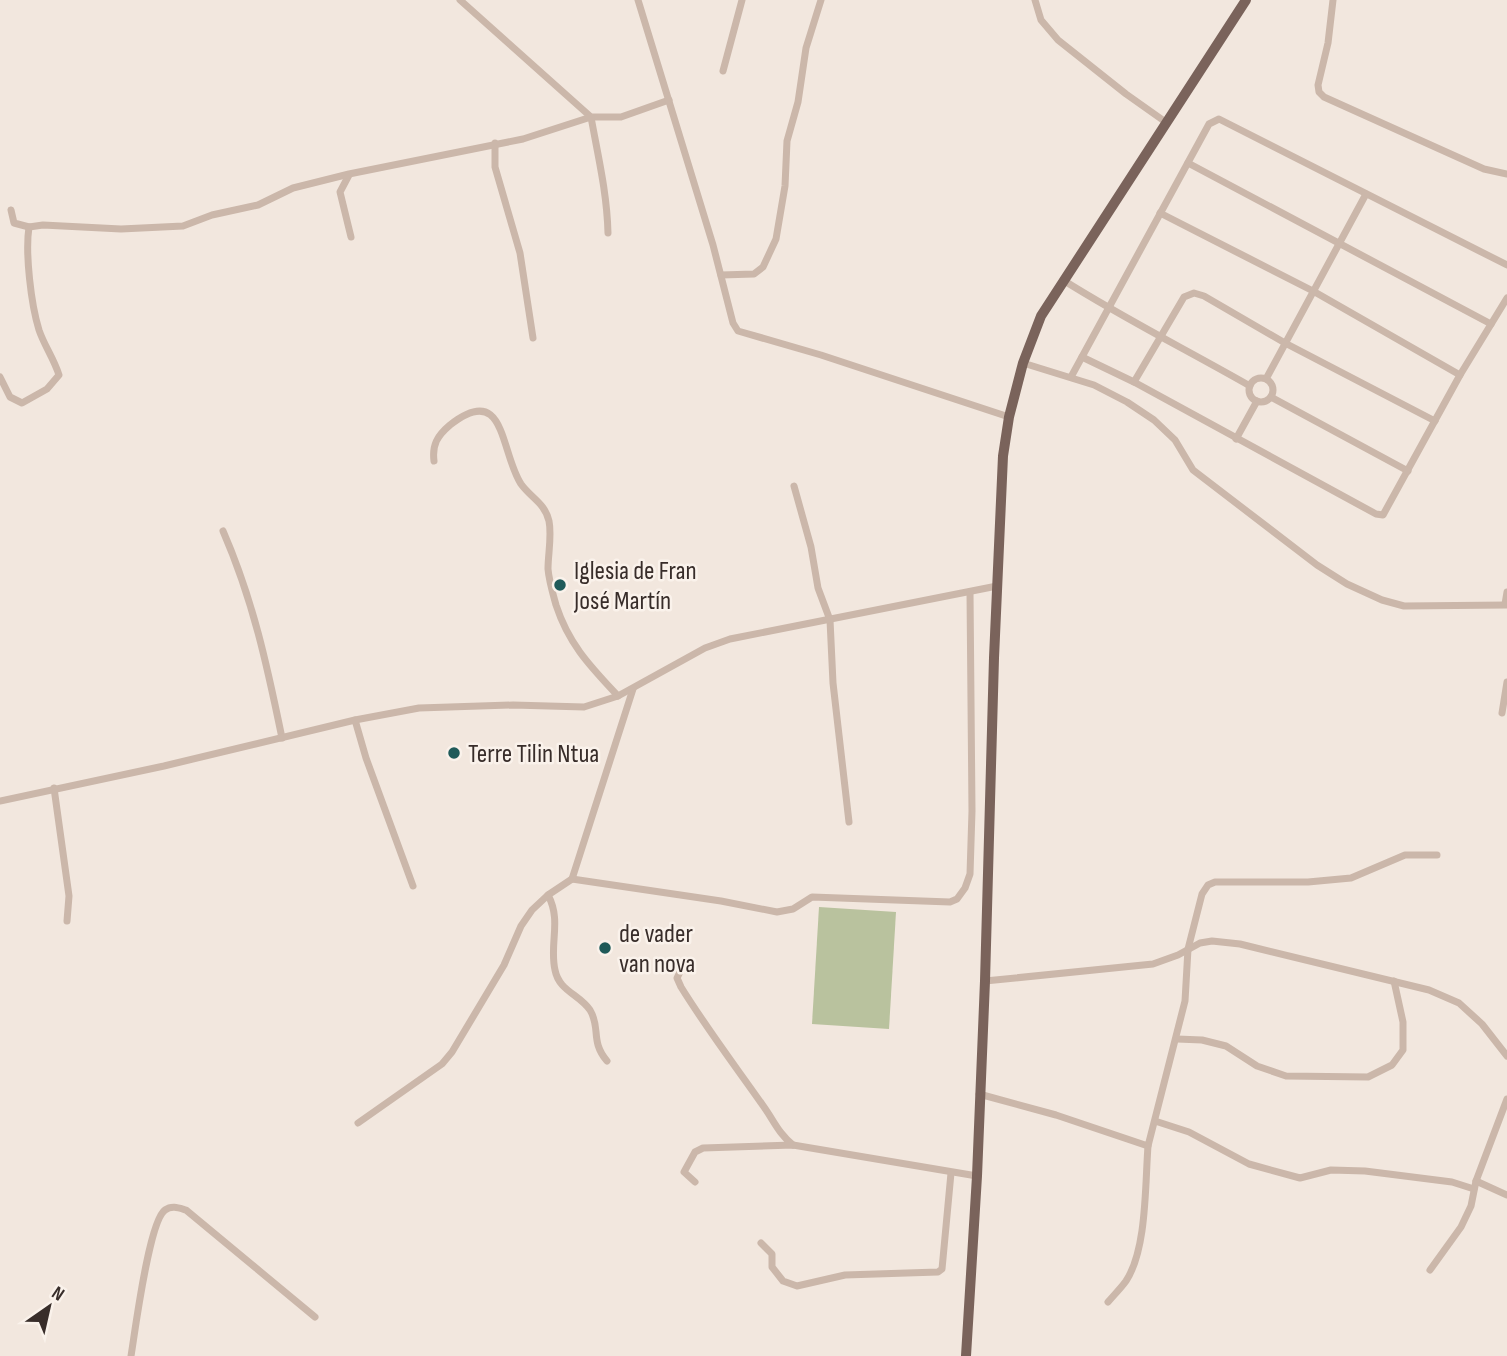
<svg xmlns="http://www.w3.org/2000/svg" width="1507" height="1356" font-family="'Sofia Sans Condensed',sans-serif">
	<rect width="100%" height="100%" fill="#f2e7de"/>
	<polygon fill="#b9c29e" points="819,907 896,912 889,1029 812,1024"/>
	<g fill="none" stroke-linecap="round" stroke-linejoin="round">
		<g stroke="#cbb7aa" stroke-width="7">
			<polyline points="460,0 591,117 621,117 669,100"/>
			<polyline points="638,0 713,245 733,323 738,331 821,355 1009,417"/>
			<polyline points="1035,0 1041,20 1058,40 1126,94 1167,123"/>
			<polyline points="1333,0 1328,43 1318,85 1319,92 1324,97 1484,169 1507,174"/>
			<polyline points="723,71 742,0"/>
			<polyline points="495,143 495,167 520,253 533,338"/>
			<polyline points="1188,163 1491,324"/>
			<polyline points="349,175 340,192 351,237"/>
			<path d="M11 210 14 223 29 227 43 225 121 229 183 226 212 215 258 205 293 188 349 174 523 139 591 117C598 156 607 193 608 233"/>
			<polyline points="1160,213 1313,291 1460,375"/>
			<polyline points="721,275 754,274 763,267 776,239 785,186 787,141 798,102 806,48 821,0"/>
			<path d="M1063 280C1123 318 1187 350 1250 386"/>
			<polyline points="1082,357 1134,382 1376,514 1383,515 1460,375 1507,298"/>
			<polyline points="1023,363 1094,385 1127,402 1154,420 1175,440 1193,470 1317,565 1347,584 1382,600 1404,606 1507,605"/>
			<path d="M0 377 10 397 22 403 47 389 59 375C54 359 44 345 39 330 31 304 25 253 29 227"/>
			<polyline points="1071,377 1209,124 1219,119 1507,265"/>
			<circle cx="1261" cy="390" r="12"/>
			<polyline points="1266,379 1366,194"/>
			<polyline points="1134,382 1184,297 1194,293 1204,296 1285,343 1435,421"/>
			<polyline points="1271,397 1408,471"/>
			<polyline points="1236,439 1257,401"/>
			<path d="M434 461C432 445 437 436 450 425 506 381 500 452 521 484 531 498 545 503 549 521 552 536 548 554 548 569 549 581 553 594 556 605 569 645 591 667 618 696"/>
			<polyline points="794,486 811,547 818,588 830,620 833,683 849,822"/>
			<path d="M223 531C253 600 267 665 282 738"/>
			<polyline points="1505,604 1507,592"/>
			<polyline points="1502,713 1507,682"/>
			<polyline points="355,720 366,758 413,886"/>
			<polyline points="54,788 69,896 67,921"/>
			<polyline points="0,801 164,766 355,720 419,708 513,705 584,707 618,696 705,648 730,639 997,586"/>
			<polyline points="572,879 721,901 777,912 793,909 812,897 950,902 957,899 965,888 970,874 972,811 970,592"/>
			<path d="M548 895C562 921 549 944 555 970 559 991 579 994 590 1010 601 1028 590 1041 607 1061"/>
			<path d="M683 966 677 978 681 987C707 1029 736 1067 764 1107 774 1121 779 1134 793 1145"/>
			<polyline points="985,981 1153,964 1178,955 1200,943 1212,941 1240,944 1429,990 1459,1003 1482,1024 1507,1056"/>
			<polyline points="1177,1039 1202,1040 1226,1046 1257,1066 1286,1076 1368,1077 1392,1065 1403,1050 1403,1022 1394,981"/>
			<polyline points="979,1094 1056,1115 1148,1146 1185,1001 1188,949 1202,894 1208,885 1215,882 1308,882 1351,878 1405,855 1437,855"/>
			<polyline points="1155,1121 1189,1132 1249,1164 1300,1178 1331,1170 1365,1171 1452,1182 1474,1189"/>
			<polyline points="358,1123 442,1064 452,1052 504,965 521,926 532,910 548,895 572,879 633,689"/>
			<polyline points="1476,1181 1507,1195"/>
			<polyline points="695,1182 684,1172 695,1152 703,1148 793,1145 977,1176"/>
			<polyline points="761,1243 772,1254 772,1267 783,1281 797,1286 845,1275 938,1272 942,1269 951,1173"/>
			<polyline points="1430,1270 1461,1227 1471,1206 1476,1181 1507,1099"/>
			<path d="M1108 1302C1114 1295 1121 1288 1126 1281 1147 1249 1145 1185 1148 1146"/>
			<path d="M131 1356C135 1332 149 1221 165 1210 172 1205 179 1208 186 1210L315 1317"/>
		</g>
		<polyline stroke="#7a635b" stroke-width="10" points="966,1356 977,1176 985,981 994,658 1003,456 1009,417 1023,363 1041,316 1246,0"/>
	</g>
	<g fill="#1f5a59" stroke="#faf2eb" stroke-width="2.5">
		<circle cx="560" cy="585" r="7"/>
		<circle cx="454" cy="753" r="7"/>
		<circle cx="605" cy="948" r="7"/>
	</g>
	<g text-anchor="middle" stroke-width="5" stroke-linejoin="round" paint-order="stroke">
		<g font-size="26" fill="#382d2a" stroke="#faf2eb" text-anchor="start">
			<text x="574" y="579">Iglesia de Fran<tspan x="574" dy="30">José Martín</tspan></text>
			<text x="468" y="762">Terre Tilin Ntua</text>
			<text x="619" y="942">de vader<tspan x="619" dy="30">van nova</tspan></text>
		</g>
	</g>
	<g transform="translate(49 1307) rotate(34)" stroke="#faf2eb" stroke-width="5" paint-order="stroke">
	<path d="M0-5L12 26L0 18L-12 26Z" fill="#382d2a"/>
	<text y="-10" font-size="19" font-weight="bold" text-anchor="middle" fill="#382d2a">N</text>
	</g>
</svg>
